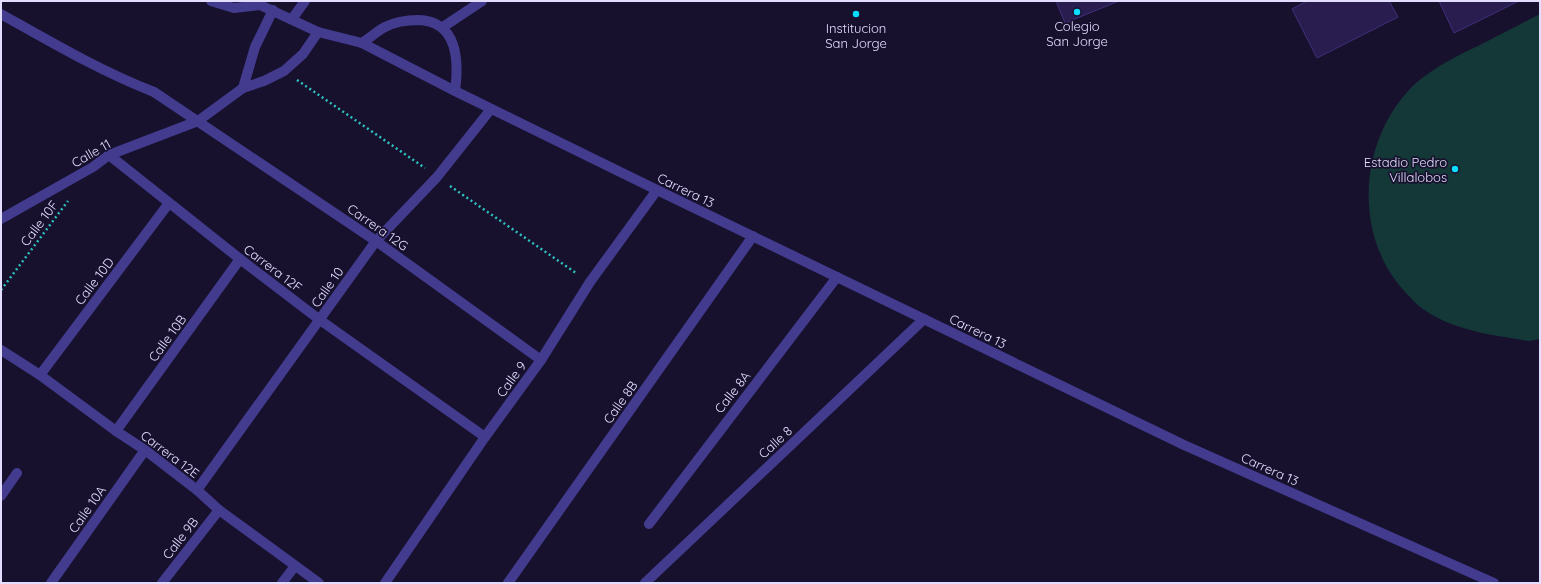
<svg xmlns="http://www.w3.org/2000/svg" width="1541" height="584" font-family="Quicksand,sans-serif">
	<rect width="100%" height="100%" fill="#17112e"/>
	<path fill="#143838" d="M1540 14V339L1529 341C1494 335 1453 331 1423 309 1418 306 1414 301 1410 297 1351 240 1357 138 1416 83 1435 67 1456 56 1478 46 1499 35 1519 25 1540 14Z"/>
	<g fill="#291d4f" stroke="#412e7c">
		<polygon points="1056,1 1119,1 1065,23"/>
		<polygon points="1307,1 1389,1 1398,17 1317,58 1292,9"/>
		<polygon points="1439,1 1519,1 1454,33"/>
	</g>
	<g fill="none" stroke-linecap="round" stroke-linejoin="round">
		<g stroke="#2ec3c0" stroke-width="2.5" stroke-dasharray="2 3" stroke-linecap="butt">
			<polyline points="297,80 425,168"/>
			<polyline points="450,186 576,273"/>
			<polyline points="1,290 68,201"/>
		</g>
		<g stroke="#423b8e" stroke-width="10">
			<path d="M1 14C51 42 100 71 154 92L376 241 541 360"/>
			<polyline points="292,19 305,1"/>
			<polyline points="109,155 240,259 320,320 485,437"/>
			<polyline points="1,350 40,375 116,431 145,450 197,490 219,510 319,583"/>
			<polyline points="40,375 169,203"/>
			<polyline points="116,431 240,259"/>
			<polyline points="197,490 376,241 437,177 491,109"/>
			<polyline points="1,496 17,473"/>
			<polyline points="649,524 837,277"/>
			<polyline points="51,583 145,450"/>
			<polyline points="162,583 219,510"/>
			<polyline points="282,583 295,566"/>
			<polyline points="385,583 485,437 541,360 590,282 657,190"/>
			<polyline points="508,583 753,236"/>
			<polyline points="645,583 924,319"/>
		</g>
		<g stroke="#423b8e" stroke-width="10">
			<polyline points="211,1 234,8 260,5"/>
			<polyline points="257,1 260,5 318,32 362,43 455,91 657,190 1184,445 1494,583"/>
			<polyline points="443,27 482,1"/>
			<path d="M362 43C370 38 377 31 385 27 395 22 407 20 418 20 458 21 459 61 455 91"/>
			<polyline points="243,88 255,47 273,10"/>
			<polyline points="1,219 93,167 109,155 198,121 243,88 264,81 284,71 303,54 318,32"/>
		</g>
	</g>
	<g fill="#0addff" stroke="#17112e" stroke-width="1.5">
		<circle cx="1077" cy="12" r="4"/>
		<circle cx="856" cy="14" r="4"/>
		<circle cx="1455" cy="169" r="4"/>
	</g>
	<g text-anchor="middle" stroke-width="3.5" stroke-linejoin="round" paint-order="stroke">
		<g font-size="13" fill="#e3deff" stroke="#17112e">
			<text x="1077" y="31">Colegio<tspan x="1077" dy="15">San Jorge</tspan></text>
			<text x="856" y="33">Institucion<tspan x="856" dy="15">San Jorge</tspan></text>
			<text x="1447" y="167" text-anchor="end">Estadio Pedro<tspan x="1447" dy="15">Villalobos</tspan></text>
		</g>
		<g font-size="13" fill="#e3deff" stroke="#17112e">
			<text transform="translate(91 153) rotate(-30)" y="5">Calle 11</text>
			<text transform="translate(686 190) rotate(26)" y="5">Carrera 13</text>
			<text transform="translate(39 223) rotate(-53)" y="5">Calle 10F</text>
			<text transform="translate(378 227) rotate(35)" y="5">Carrera 12G</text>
			<text transform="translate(273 268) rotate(37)" y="5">Carrera 12F</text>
			<text transform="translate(94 281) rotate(-53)" y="5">Calle 10D</text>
			<text transform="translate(327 287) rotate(-55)" y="5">Calle 10</text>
			<text transform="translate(978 331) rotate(26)" y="5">Carrera 13</text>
			<text transform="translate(167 338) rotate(-54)" y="5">Calle 10B</text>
			<text transform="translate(511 379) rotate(-54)" y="5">Calle 9</text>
			<text transform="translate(732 392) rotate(-52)" y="5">Calle 8A</text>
			<text transform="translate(620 402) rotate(-55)" y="5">Calle 8B</text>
			<text transform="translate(775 442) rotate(-43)" y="5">Calle 8</text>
			<text transform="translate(170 454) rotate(37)" y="5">Carrera 12E</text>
			<text transform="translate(1270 469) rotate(24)" y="5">Carrera 13</text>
			<text transform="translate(87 509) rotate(-55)" y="5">Calle 10A</text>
			<text transform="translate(180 538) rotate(-52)" y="5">Calle 9B</text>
		</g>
	</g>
	<rect width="1541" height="584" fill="none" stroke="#e3deff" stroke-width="4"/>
</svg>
